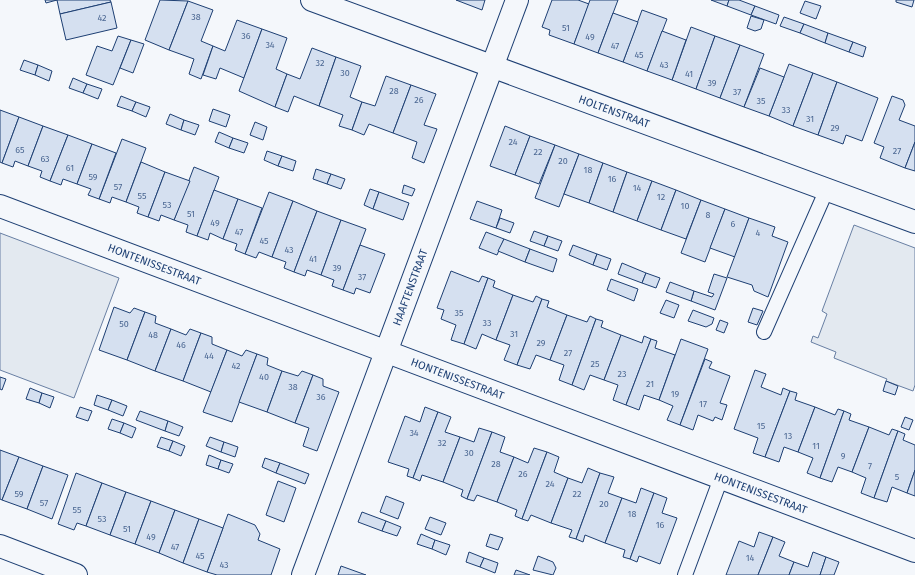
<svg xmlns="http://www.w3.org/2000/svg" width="915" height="575" font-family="'Fira Sans',sans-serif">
	<rect width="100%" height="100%" fill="#f4f7fb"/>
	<g fill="#e3e9f0" stroke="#687fa3">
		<polygon points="854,225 915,248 915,385 913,391 886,381 887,379 834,358 836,352 811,342 813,336 818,338 827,314 822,311"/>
		<polygon points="0,233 119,278 74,398 0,370"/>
	</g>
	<g fill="#d5e0f0" stroke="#1d3f73">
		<polygon points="45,0 110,0 111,2 60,14 57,0 46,3"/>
		<polygon points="160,0 188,1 169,50 145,40"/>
		<polygon points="456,0 485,0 482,10"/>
		<polygon points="552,0 578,0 589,4 574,44 549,35 550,30 542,27"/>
		<polygon points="590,0 618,0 598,53 574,44"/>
		<polygon points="711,0 729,0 727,6"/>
		<polygon points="729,0 739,0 755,6 751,15 727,6"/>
		<polygon points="896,0 914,0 912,7 896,2"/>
		<polygon points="188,1 213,10 201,41 213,46 201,79 189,74 194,59 169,50"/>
		<polygon points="805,1 821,6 816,19 800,13"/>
		<polygon points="111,2 117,28 66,40 60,14"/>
		<polygon points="755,6 779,15 776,24 751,15"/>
		<polygon points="642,10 667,19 647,71 623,62"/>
		<polygon points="613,13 638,22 623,62 598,53"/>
		<polygon points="751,16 764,20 761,29 755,31 747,28"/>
		<polygon points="784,17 804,24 800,33 780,26"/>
		<polygon points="237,20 262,29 244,78 220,68 216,79 203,75 213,46 225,51"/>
		<polygon points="804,24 828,33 825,43 800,33"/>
		<polygon points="691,27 715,36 696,89 672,80"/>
		<polygon points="262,29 287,38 276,69 287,74 275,107 239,91"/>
		<polygon points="662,31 686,40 672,80 647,71"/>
		<polygon points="828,33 853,42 849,52 825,43"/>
		<polygon points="118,36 131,40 113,85 86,75 97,46 112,51"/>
		<polygon points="715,36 740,45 720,98 696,89"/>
		<polygon points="131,40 144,44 133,73 120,68"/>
		<polygon points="853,42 866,47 863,57 849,52"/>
		<polygon points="740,45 764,54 744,107 720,98"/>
		<polygon points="312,48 336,57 319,106 294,96 288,112 275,107 287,74 300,79"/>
		<polygon points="336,57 361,66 350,97 362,102 352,130 339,126 343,115 319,106"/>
		<polygon points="24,60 38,65 35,75 20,70"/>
		<polygon points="789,64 813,73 793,126 769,116"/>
		<polygon points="38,65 52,71 49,81 35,75"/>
		<polygon points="760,68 784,77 769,116 744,107"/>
		<polygon points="813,73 837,82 818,135 793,126"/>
		<polygon points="386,76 411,85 393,133 369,124 364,135 352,130 362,102 375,106"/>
		<polygon points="73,78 87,84 83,93 69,88"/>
		<polygon points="837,82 878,98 862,141 846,135 843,144 818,135"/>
		<polygon points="87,84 102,89 98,99 83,93"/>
		<polygon points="411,85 436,94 424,125 437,129 424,163 412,158 417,142 393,133"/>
		<polygon points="121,96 136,102 132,111 117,106"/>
		<polygon points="892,96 903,100 905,105 899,120 915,126 915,142 905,168 880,158 884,147 874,143"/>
		<polygon points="136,102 150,107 146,117 132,111"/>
		<polygon points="213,109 230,115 226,127 209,121"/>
		<polygon points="0,110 19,117 2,163 0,162"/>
		<polygon points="170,114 184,120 181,130 166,124"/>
		<polygon points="19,117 43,126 28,166 15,161 13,167 2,163"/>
		<polygon points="184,120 199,125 195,135 181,130"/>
		<polygon points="255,122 267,127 263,140 250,135"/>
		<polygon points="43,126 68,135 50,181 40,177 42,171 28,166"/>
		<polygon points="505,126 530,136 515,175 490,166"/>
		<polygon points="219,132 233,138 229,148 215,142"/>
		<polygon points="68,135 92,144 77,184 63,179 61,185 50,181"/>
		<polygon points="530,136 555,145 539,184 515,175"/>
		<polygon points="233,138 248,143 244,153 229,148"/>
		<polygon points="122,139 146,148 126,202 112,197 110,203 99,199"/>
		<polygon points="915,142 915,171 905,168"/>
		<polygon points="92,144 116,153 99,199 88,195 91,189 77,184"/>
		<polygon points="555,145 579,154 559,207 535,198"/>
		<polygon points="267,151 282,156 278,166 264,160"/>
		<polygon points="579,154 603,163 589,203 564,194"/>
		<polygon points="282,156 296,161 293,171 278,166"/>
		<polygon points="141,162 165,172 148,217 137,213 139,207 126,202"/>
		<polygon points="603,163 627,172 613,212 589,203"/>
		<polygon points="194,167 219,177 197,236 186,232 188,225 174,220"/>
		<polygon points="316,169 331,174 327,184 313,179"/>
		<polygon points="165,172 190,181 174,220 161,215 159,221 148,217"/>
		<polygon points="627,172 652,181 637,221 613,212"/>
		<polygon points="331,174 345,179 341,189 327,184"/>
		<polygon points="652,181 676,190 661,230 637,221"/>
		<polygon points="404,185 415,189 412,196 402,193"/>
		<polygon points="370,189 379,192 373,209 364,205"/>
		<polygon points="214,190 238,199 223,239 210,233 208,240 197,236"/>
		<polygon points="676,190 701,200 686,239 661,230"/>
		<polygon points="269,192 293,201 272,257 259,252 256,258 245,254"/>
		<polygon points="379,192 409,203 403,220 373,209"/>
		<polygon points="238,199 262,208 245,254 235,250 237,244 223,239"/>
		<polygon points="701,200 725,209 705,262 681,253"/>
		<polygon points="293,201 317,211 294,272 284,268 286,262 272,257"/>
		<polygon points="477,201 502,210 496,228 470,219"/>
		<polygon points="725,209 749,218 735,257 710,248"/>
		<polygon points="317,211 341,220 321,275 307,270 305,276 294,272"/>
		<polygon points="500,218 514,223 510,233 496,228"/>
		<polygon points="749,218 775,227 772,236 788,242 768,297 754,291 752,285 727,277"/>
		<polygon points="341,220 366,229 343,290 332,286 334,280 321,275"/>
		<polygon points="534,231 548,236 544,246 530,241"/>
		<polygon points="486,232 504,239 497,255 479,248"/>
		<polygon points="548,236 562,241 558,251 544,246"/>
		<polygon points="504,239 530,249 525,262 498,251"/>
		<polygon points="360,245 385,254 370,293 356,288 354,294 343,290"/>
		<polygon points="573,245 597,254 593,265 569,255"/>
		<polygon points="530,249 557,259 553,272 525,262"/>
		<polygon points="597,254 611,259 607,270 593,265"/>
		<polygon points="622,263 646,273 642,283 618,274"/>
		<polygon points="451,271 479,282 482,276 488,278 464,344 451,340 456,325 441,319 444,310 437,308"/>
		<polygon points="646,273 660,278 656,288 642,283"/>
		<polygon points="714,274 727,278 715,310 691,301 694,291 712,297 714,294 708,292"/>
		<polygon points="488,278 495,281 493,287 513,295 496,340 482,334 476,349 464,344"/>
		<polygon points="611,279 638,289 634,301 607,290"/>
		<polygon points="670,282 694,291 691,301 666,292"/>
		<polygon points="513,295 533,302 536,296 542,299 517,365 504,360 510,345 496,340"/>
		<polygon points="542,299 549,301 547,307 567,315 550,360 536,355 530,369 517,365"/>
		<polygon points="666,300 679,305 674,318 660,313"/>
		<polygon points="114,307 130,313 134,308 145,312 127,360 99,350"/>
		<polygon points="753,308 763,311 757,325 748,322"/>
		<polygon points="693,310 714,318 712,324 706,327 688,321"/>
		<polygon points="145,312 156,316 155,323 171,329 155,371 127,360"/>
		<polygon points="567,315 587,322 590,316 596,319 572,385 559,380 564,365 550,360"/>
		<polygon points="596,319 603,321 601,327 621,335 604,380 590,375 584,390 572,385"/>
		<polygon points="720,320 728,323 724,333 716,330"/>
		<polygon points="171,329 186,335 190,329 201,333 183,381 155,371"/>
		<polygon points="201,333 212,337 212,344 227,350 211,392 183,381"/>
		<polygon points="621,335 642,343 644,336 651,339 626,405 613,400 618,385 604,380"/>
		<polygon points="651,339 657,341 655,348 675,355 659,400 644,395 639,410 626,405"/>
		<polygon points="681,339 708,349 680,425 667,420 673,406 659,400"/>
		<polygon points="227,350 242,356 246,350 257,354 232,422 203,412"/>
		<polygon points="257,354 268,358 267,365 282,371 267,412 239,402"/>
		<polygon points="705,359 712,362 709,368 730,376 720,403 727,405 722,420 715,417 713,421 698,415 693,430 680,425"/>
		<polygon points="755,370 766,374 761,387 781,395 783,388 790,391 765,457 753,453 758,438 734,429"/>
		<polygon points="282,371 298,376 302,371 313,375 295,423 267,412"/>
		<polygon points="313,375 323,379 323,386 339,392 317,451 303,446 309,428 295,423"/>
		<polygon points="0,377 6,379 2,390 0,389"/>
		<polygon points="886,381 898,386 895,395 883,391"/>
		<polygon points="30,388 42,393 39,403 26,399"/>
		<polygon points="790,391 797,393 795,400 815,407 798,452 784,447 779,462 765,457"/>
		<polygon points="42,393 54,397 50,408 39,403"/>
		<polygon points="97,395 112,400 108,410 94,405"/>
		<polygon points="112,400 127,406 123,416 108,410"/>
		<polygon points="80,407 92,411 88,421 76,417"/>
		<polygon points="425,407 438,412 413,478 407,476 409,469 388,462 405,416 420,422"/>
		<polygon points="815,407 835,415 838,409 844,411 820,478 807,473 813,458 798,452"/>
		<polygon points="140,411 168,421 165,431 136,420"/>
		<polygon points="844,411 851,414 849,420 869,427 852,472 838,467 832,482 820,478"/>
		<polygon points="438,412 451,417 445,432 460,437 443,482 422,475 420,481 413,478"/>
		<polygon points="905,417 913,420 909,430 901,427"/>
		<polygon points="112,419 124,423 120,433 108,429"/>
		<polygon points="168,421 183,427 179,436 165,431"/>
		<polygon points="124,423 136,428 132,438 120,433"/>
		<polygon points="869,427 889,435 892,429 898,431 874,498 861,493 866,478 852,472"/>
		<polygon points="479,428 492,432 467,499 461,496 463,490 443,482 460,437 474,442"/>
		<polygon points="898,431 905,434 903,440 915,445 915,470 907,493 892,487 887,502 874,498"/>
		<polygon points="492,432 505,437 500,452 514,457 497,502 477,495 474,501 467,499"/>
		<polygon points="161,437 173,441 169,451 157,447"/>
		<polygon points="210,437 224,442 221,452 206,446"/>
		<polygon points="173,441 185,446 181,456 169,451"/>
		<polygon points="224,442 238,447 235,457 221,452"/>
		<polygon points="534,448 547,452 522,519 515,516 517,510 497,502 514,457 528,463"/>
		<polygon points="0,450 19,457 2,500 0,499"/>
		<polygon points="547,452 559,457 554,472 568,478 551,523 531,515 528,521 522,519"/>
		<polygon points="209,455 221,460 218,469 206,465"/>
		<polygon points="19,457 43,466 27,509 2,500"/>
		<polygon points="265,458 280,463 276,473 262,467"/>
		<polygon points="221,460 233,464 229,473 218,469"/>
		<polygon points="280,463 309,474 305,484 276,473"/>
		<polygon points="43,466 68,475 52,519 27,509"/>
		<polygon points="588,468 600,473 576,539 569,537 572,530 551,523 568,478 582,483"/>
		<polygon points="915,470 915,496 907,493"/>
		<polygon points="76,473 102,483 86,526 77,523 74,530 58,524"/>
		<polygon points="600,473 614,477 608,493 622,498 605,543 585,535 583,542 576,539"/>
		<polygon points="278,481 296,488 284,522 266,515"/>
		<polygon points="102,483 126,492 110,535 86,526"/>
		<polygon points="641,488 654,493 630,559 623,557 625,550 605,543 622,498 636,503"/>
		<polygon points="126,492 151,501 135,544 110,535"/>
		<polygon points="654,493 667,498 662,513 677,518 660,564 639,556 637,562 630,559"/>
		<polygon points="386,496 404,503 398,519 380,512"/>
		<polygon points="151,501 175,510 159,553 135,544"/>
		<polygon points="175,510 199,519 183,563 159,553"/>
		<polygon points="362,512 386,521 382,531 358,522"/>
		<polygon points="228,514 255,525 260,534 258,540 280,549 271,575 217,575 207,572"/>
		<polygon points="430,517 446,523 441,535 425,529"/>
		<polygon points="199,519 223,528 207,572 183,563"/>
		<polygon points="386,521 401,527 397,536 382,531"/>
		<polygon points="759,532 773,537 758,575 726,575 739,541 754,547"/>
		<polygon points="421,534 435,540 432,549 417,544"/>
		<polygon points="490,534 503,538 498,550 486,546"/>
		<polygon points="773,537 785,542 779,556 794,562 789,575 758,575"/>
		<polygon points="435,540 450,545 446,555 432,549"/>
		<polygon points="469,552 484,558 480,567 466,562"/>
		<polygon points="813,552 826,557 820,575 789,575 794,562 808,567"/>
		<polygon points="538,556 553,562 556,568 553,575 533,570"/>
		<polygon points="826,557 839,562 834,575 820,575"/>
		<polygon points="484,558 498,563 495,573 480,567"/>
		<polygon points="341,566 366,575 338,575"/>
		<polygon points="516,570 530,575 514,575"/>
	</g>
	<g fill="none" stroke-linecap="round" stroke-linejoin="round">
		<defs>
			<g id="lane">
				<polyline points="764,332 827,189"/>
				<polyline points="685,575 721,478"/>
			</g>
			<g id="street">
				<path id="s1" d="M312 0 915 222"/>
				<path id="s2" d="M0 206 915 551"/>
				<polyline points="0,546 76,575"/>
				<path id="s3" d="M303 575 517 0"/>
			</g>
		</defs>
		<use href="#lane" stroke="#1d3f73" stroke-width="16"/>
		<use href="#street" stroke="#1d3f73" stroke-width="24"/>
		<use href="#lane" stroke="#f4f7fb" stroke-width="14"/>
		<use href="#street" stroke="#f4f7fb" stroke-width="22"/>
	</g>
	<g text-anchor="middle" stroke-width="3" stroke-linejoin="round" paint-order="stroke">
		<g font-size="9" fill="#4b6792">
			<text x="196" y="20">38</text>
			<text x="102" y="21">42</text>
			<text x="566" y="31">51</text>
			<text x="246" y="39">36</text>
			<text x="590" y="40">49</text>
			<text x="270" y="48">34</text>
			<text x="615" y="49">47</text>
			<text x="639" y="58">45</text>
			<text x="320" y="66">32</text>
			<text x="664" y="68">43</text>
			<text x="345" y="76">30</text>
			<text x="689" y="77">41</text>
			<text x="712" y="86">39</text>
			<text x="394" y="94">28</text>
			<text x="737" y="95">37</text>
			<text x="419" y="103">26</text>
			<text x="761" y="104">35</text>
			<text x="786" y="113">33</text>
			<text x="810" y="122">31</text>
			<text x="835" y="131">29</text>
			<text x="513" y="145">24</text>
			<text x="20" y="153">65</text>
			<text x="897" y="154">27</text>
			<text x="538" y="155">22</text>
			<text x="45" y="162">63</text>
			<text x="563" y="164">20</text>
			<text x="70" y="171">61</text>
			<text x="588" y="173">18</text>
			<text x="93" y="180">59</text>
			<text x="612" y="182">16</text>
			<text x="118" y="190">57</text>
			<text x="637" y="191">14</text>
			<text x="142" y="199">55</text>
			<text x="661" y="200">12</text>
			<text x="167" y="208">53</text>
			<text x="685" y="209">10</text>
			<text x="191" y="217">51</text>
			<text x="708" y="218">8</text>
			<text x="215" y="226">49</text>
			<text x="733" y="227">6</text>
			<text x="239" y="235">47</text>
			<text x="758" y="236">4</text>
			<text x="264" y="244">45</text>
			<text x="289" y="253">43</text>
			<text x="313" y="262">41</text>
			<text x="337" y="271">39</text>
			<text x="362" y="280">37</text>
			<text x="459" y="316">35</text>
			<text x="487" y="326">33</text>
			<text x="124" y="327">50</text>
			<text x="514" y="337">31</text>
			<text x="153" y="338">48</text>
			<text x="541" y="346">29</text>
			<text x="181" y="348">46</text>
			<text x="568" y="356">27</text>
			<text x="209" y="359">44</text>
			<text x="595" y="367">25</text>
			<text x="236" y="369">42</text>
			<text x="622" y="377">23</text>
			<text x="264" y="380">40</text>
			<text x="650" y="387">21</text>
			<text x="293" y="390">38</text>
			<text x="675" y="397">19</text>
			<text x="321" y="400">36</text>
			<text x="703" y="407">17</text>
			<text x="761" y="429">15</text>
			<text x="414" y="436">34</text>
			<text x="788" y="439">13</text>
			<text x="442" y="446">32</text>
			<text x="816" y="449">11</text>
			<text x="469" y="456">30</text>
			<text x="843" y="459">9</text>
			<text x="496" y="467">28</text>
			<text x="870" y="469">7</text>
			<text x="523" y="477">26</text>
			<text x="897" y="480">5</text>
			<text x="550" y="487">24</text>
			<text x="19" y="497">59</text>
			<text x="577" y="497">22</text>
			<text x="44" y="506">57</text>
			<text x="604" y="507">20</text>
			<text x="77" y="513">55</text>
			<text x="632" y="517">18</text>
			<text x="102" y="522">53</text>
			<text x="660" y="528">16</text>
			<text x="127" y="532">51</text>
			<text x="151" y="540">49</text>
			<text x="175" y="550">47</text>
			<text x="200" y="559">45</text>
			<text x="750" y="561">14</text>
			<text x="224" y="568">43</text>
		</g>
		<g font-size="11" fill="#1d3f73" stroke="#f4f7fb">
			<text dy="4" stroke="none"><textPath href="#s1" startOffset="322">HOLTENSTRAAT</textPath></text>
			<text dy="4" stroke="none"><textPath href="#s2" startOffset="165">HONTENISSESTRAAT</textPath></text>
			<text dy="4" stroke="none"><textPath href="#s3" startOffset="307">HAAFTENSTRAAT</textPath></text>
			<text dy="4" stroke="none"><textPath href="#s2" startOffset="489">HONTENISSESTRAAT</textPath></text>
			<text dy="4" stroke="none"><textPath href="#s2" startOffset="813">HONTENISSESTRAAT</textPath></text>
		</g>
	</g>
</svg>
